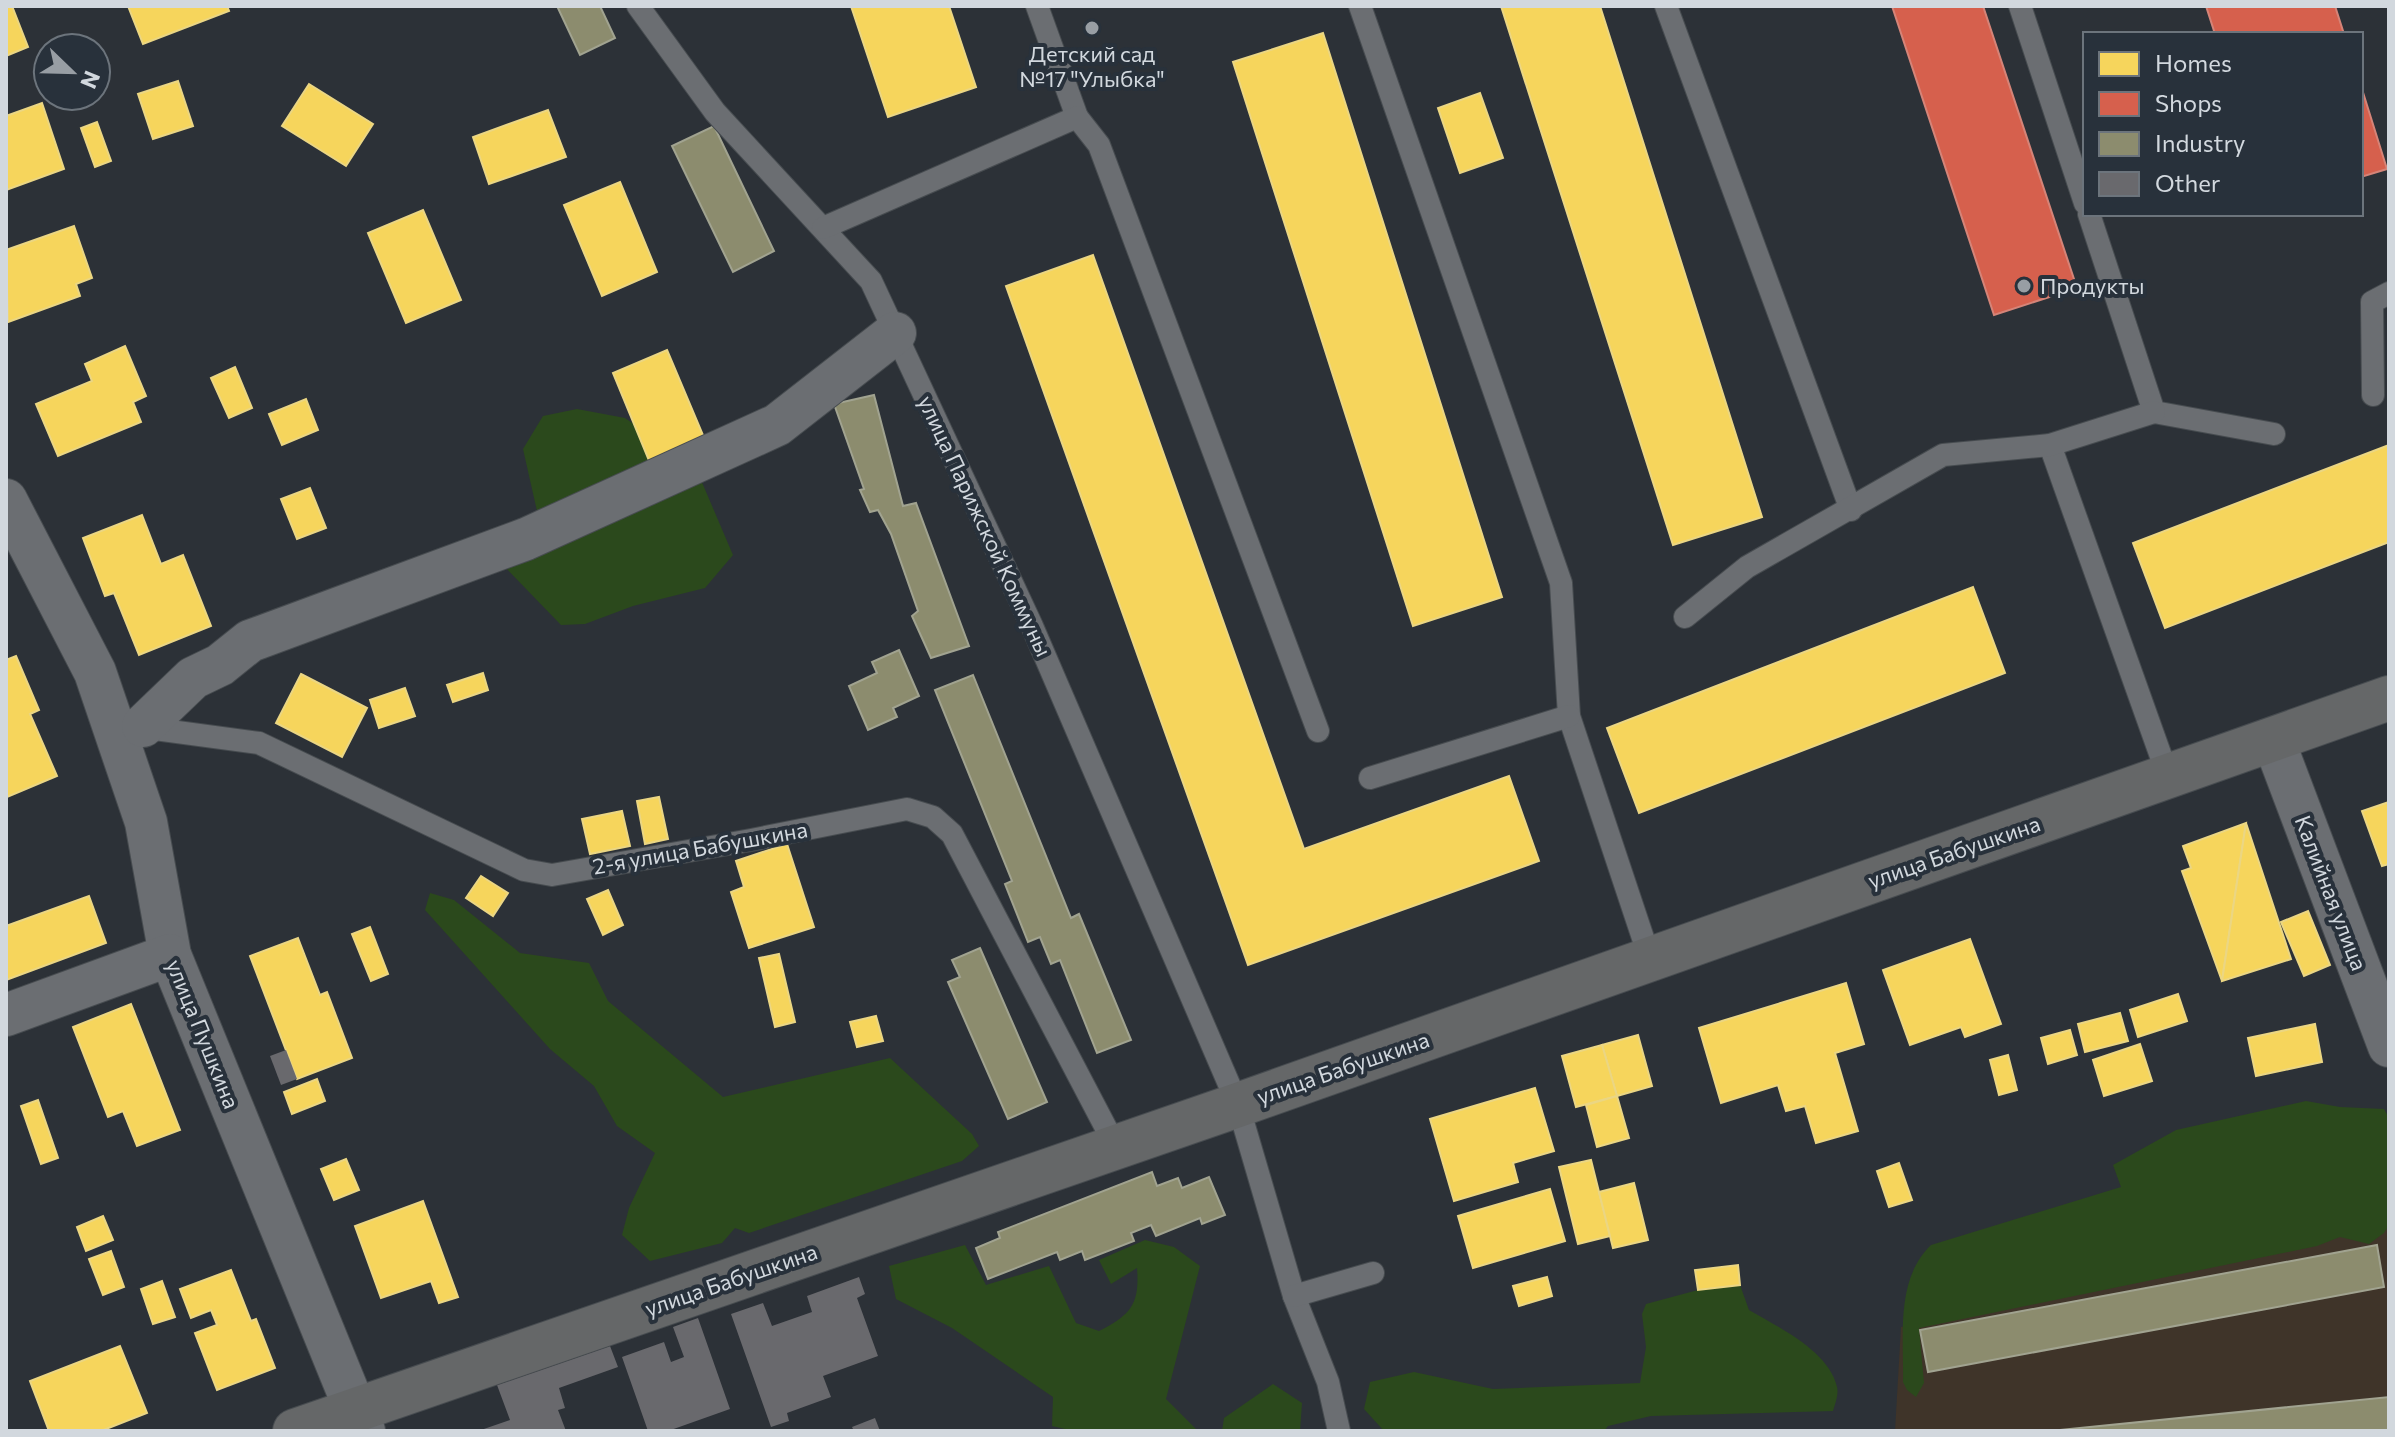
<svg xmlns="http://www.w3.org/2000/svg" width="2395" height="1437" font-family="Commissioner,sans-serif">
	<rect width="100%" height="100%" fill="#2c3137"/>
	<polygon fill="#3f3429" points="2389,1215 2389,1431 1895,1431 1901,1327"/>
	<g fill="#2b491c">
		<polygon points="577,409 625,418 695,466 733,555 705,588 633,606 585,624 561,625 503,565 537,511 523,449 543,416"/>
		<polygon points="430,893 454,900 520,953 589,963 608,1001 723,1097 890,1058 972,1134 979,1146 962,1161 749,1233 735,1228 722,1243 650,1261 622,1235 629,1208 655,1153 617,1126 594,1086 550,1049 425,910"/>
		<path d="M2306 1101 2340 1107 2384 1109 2389 1118V1225L2384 1233 2369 1244 2340 1237 2317 1246 1919 1328 1924 1383 1916 1397 1907 1390 1903 1382C1904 1336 1895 1280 1931 1245L2121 1187 2113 1165 2176 1130Z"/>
		<path d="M1145 1240 1174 1247 1200 1266 1166 1399 1198 1431H1074L1052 1426 1053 1397 952 1328 896 1299 889 1266 965 1245 986 1285 1049 1266 1076 1323 1099 1331C1130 1315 1140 1305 1137 1268L1111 1284 1099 1260Z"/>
		<path d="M1740 1285 1749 1310C1778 1327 1829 1351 1837 1387 1839 1394 1835 1404 1833 1411L1651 1416 1608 1426 1604 1431H1384L1364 1409 1370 1382 1414 1372 1493 1389 1640 1383 1646 1347 1642 1314 1646 1304 1698 1290Z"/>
		<polygon points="1273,1384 1302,1403 1300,1431 1222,1431 1224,1418"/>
	</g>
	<g fill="#f6d55c" stroke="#ebd683" stroke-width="2">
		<polygon points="6,6 12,6 28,47 6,56"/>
		<polygon points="128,6 227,6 229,11 143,44"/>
		<polygon points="851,6 949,6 976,87 888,117"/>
		<polygon points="1501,6 1600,6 1762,517 1673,545"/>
		<polygon points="1323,33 1502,597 1413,626 1233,62"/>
		<polygon points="178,81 193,126 153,139 138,94"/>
		<polygon points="309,84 373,124 346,166 282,126"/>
		<polygon points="1480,93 1503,158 1460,173 1438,108"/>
		<polygon points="42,103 64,169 6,190 6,116"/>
		<polygon points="548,110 566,157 489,184 473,137"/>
		<polygon points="97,122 111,161 95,167 81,128"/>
		<polygon points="620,182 657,272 602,296 564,205"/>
		<polygon points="423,210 461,300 406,323 368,233"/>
		<polygon points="74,226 92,278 76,284 80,296 8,322 6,250"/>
		<polygon points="1093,255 1304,849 1509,776 1539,861 1248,965 1006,286"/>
		<polygon points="125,346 146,396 133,402 141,422 58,456 36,404 92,381 85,364"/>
		<polygon points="667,350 705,440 650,463 613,373"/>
		<polygon points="235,367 252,408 229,418 211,378"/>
		<polygon points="306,399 318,430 282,445 269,414"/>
		<polygon points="2389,445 2389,542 2165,628 2133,543"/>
		<polygon points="310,488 326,528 297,539 281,499"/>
		<polygon points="142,515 161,564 183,555 211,626 139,655 114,593 105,596 83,538"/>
		<polygon points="1973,587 2005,673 1639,813 1607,728"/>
		<polygon points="16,656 39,710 30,714 57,776 7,797 6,660"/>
		<polygon points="483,673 488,690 453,702 447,685"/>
		<polygon points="301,674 367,708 342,757 276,723"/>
		<polygon points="405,688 415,716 379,728 370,700"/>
		<polygon points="659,797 668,839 645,844 637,801"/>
		<polygon points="2389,802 2389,864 2382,866 2362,811"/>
		<polygon points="622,811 630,846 590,854 582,819"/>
		<polygon points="2246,823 2222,981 2182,871 2191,868 2183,846"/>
		<polygon points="2246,823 2291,959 2222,981"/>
		<polygon points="787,844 814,927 749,948 731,892 744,887 736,861"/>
		<polygon points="481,876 508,893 493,916 466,898"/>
		<polygon points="608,890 623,925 603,935 587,899"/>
		<polygon points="89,896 106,943 6,980 6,926"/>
		<polygon points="2308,911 2330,965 2304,976 2281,922"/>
		<polygon points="370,927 388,974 371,981 352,934"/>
		<polygon points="298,938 320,995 327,992 352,1058 297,1079 250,956"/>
		<polygon points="1970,939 2001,1024 1965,1037 1961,1027 1910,1045 1883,970"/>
		<polygon points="779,954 795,1022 775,1027 759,958"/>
		<polygon points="1846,983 1864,1044 1835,1053 1858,1131 1816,1143 1805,1106 1786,1111 1778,1085 1721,1103 1699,1028"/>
		<polygon points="2178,994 2187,1021 2138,1037 2130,1010"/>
		<polygon points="131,1004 180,1130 137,1146 123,1111 108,1117 73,1027"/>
		<polygon points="2120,1013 2128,1041 2085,1052 2078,1024"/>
		<polygon points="876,1016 883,1041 857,1047 850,1022"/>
		<polygon points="2315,1024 2322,1062 2256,1076 2248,1038"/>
		<polygon points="2070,1030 2077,1055 2048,1064 2041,1038"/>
		<polygon points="1638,1035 1652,1086 1617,1096 1602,1045"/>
		<polygon points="2140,1044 2152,1081 2104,1096 2093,1060"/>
		<polygon points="1602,1045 1617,1096 1576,1107 1562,1056"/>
		<polygon points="2008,1055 2017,1090 1999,1095 1990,1060"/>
		<polygon points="317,1079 325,1101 292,1114 284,1092"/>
		<polygon points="1535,1088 1554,1151 1513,1163 1518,1182 1454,1201 1430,1119"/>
		<polygon points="1617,1096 1629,1138 1597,1147 1586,1105"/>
		<polygon points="38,1100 58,1158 41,1164 21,1106"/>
		<polygon points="346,1159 359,1190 334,1200 321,1169"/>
		<polygon points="1591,1160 1610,1236 1578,1244 1559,1167"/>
		<polygon points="1899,1163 1912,1200 1889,1207 1877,1171"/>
		<polygon points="1634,1183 1648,1240 1613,1248 1599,1192"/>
		<polygon points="1550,1189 1565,1241 1473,1268 1458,1216"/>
		<polygon points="423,1201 458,1297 439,1303 431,1281 381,1298 355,1226"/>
		<polygon points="103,1216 113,1240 86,1251 77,1227"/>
		<polygon points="111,1251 124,1287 103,1295 89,1259"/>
		<polygon points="1738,1265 1740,1285 1698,1290 1695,1270"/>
		<polygon points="231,1270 251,1321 256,1319 275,1368 217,1390 195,1333 217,1325 211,1310 191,1318 180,1289"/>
		<polygon points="1547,1277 1552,1296 1519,1306 1513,1286"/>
		<polygon points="162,1281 175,1317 153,1324 141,1289"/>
		<polygon points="120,1346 147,1413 101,1431 49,1431 30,1381"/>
	</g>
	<g fill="#d6604d" stroke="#d58478" stroke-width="2">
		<polygon points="1892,6 1983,6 2077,288 1994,315"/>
		<polygon points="2206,6 2335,6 2344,34 2215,34"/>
		<polygon points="2361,86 2387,169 2361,177"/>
	</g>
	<g fill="#8c8c6e" stroke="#a1a390" stroke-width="2">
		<polygon points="557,6 600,6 615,38 580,55"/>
		<polygon points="714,126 774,251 733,272 672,146"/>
		<polygon points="874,395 903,506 916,503 969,646 931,658 912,616 918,611 891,534 878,510 870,512 860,490 864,489 834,404"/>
		<polygon points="899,650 919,696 893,708 897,717 868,730 849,686 877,673 872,662"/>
		<polygon points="973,675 1071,918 1079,914 1131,1040 1097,1053 1060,960 1051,964 1040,937 1028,942 1005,884 1012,881 935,690"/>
		<polygon points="980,948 1047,1102 1008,1119 948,982 960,977 952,960"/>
		<polygon points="1152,1172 1157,1186 1178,1178 1182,1188 1209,1177 1225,1215 1202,1224 1200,1218 1156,1236 1151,1225 1131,1233 1134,1241 1085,1260 1082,1251 1060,1260 1057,1252 988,1279 976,1248 1000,1238 998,1232"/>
		<polygon points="2377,1245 2384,1287 1928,1372 1920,1330"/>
		<polygon points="2389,1397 2389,1431 2050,1431"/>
	</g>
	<g fill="#69696d">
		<polygon points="286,1050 297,1079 281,1085 270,1056"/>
		<polygon points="859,1277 865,1294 857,1298 878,1356 823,1376 831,1397 787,1413 789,1421 771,1427 731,1314 763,1303 772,1326 812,1312 807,1296"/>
		<polygon points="698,1318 730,1409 668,1431 648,1431 622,1357 664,1342 671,1362 684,1357 673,1327"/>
		<polygon points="610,1346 618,1367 559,1388 565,1408 558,1410 566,1431 478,1431 510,1420 497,1385"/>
		<polygon points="875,1418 880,1431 854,1431 852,1427"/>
	</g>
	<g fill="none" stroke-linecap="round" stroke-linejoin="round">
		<defs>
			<g id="lane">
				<polyline points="638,6 715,112 871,281 1032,626 1238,1105 1294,1296 1328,1382 1339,1431"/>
				<polyline points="1037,6 1077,117"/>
				<polyline points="1360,6 1561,583 1569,716 1650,959"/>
				<polyline points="1666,6 1851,510"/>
				<polyline points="2020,6 2085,203"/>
				<polyline points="2089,214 2154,412 2274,434"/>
				<polyline points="823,228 1077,117 1099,145 1318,731"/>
				<polyline points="2373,395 2372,302 2389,293"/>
				<polyline points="2050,445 2168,776"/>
				<polyline points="1685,617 1747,567 1943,455 2050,445 2154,412"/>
				<polyline points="140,727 259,743 524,870 552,875 751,840 907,809 933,817 952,834 1116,1147"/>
				<polyline points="1370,778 1569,716"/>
				<polyline points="1294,1296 1373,1273"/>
			</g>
			<g id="street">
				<polyline points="6,500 95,672 146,822 170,955 364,1431"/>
				<polyline points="143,726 193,678 220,665 250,641 526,539 777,425 895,333"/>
				<polyline points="2273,739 2389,1046"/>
				<polyline points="6,1015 170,955"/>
			</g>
			<polyline id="secondary" points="295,1431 1238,1105 2389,698"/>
		</defs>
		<use href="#lane" stroke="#474c50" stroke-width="24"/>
		<use href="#street" stroke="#474c50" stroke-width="44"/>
		<use href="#secondary" stroke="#474c50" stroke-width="46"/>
		<use href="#lane" stroke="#6b6e72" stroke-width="22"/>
		<use href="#street" stroke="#6b6e72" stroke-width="42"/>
		<use href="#secondary" stroke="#656768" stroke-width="44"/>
	</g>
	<g fill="#989ea4" stroke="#28313b" stroke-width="3">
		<circle cx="1092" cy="28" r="8"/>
		<circle cx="2024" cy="286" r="8"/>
	</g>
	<g text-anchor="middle" stroke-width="8" stroke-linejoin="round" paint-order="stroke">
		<g font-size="22" fill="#d2d8de" stroke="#28313b">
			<text x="1092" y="62">Детский сад<tspan x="1092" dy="25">№17 "Улыбка"</tspan></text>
			<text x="2040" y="294" text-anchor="start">Продукты</text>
		</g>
		<g font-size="22" fill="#d2d8de" stroke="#28313b">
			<text transform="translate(985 526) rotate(65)" y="8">улица Парижской Коммуны</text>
			<text transform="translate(700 848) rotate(-10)" y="8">2-я улица Бабушкина</text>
			<text transform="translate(1954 852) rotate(-19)" y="8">улица Бабушкина</text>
			<text transform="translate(2331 893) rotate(69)" y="8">Калийная улица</text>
			<text transform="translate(203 1034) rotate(68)" y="8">улица Пушкина</text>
			<text transform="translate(1343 1068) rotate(-19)" y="8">улица Бабушкина</text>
			<text transform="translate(731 1280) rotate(-19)" y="8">улица Бабушкина</text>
		</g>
	</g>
	<rect width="2395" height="1437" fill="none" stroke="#d2d8de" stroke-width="16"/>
	<rect x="2083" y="32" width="280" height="184" fill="#28313b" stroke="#6c747c" stroke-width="2"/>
	<rect x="2099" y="52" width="40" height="24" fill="#f6d55c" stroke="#6c747c" stroke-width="2"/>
	<text x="2155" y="72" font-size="24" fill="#d2d8de">Homes</text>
	<rect x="2099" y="92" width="40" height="24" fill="#d6604d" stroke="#6c747c" stroke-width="2"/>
	<text x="2155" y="112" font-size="24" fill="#d2d8de">Shops</text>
	<rect x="2099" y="132" width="40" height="24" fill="#8c8c6e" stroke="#6c747c" stroke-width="2"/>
	<text x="2155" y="152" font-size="24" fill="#d2d8de">Industry</text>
	<rect x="2099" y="172" width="40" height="24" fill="#69696d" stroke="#6c747c" stroke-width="2"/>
	<text x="2155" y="192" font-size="24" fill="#d2d8de">Other</text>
	<g transform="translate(72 72) rotate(113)"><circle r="38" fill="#28313b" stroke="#6c747c" stroke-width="2"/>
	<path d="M0-6L14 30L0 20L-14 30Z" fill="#989ea4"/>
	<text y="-12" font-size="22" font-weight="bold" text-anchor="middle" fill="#d2d8de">N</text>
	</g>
</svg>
